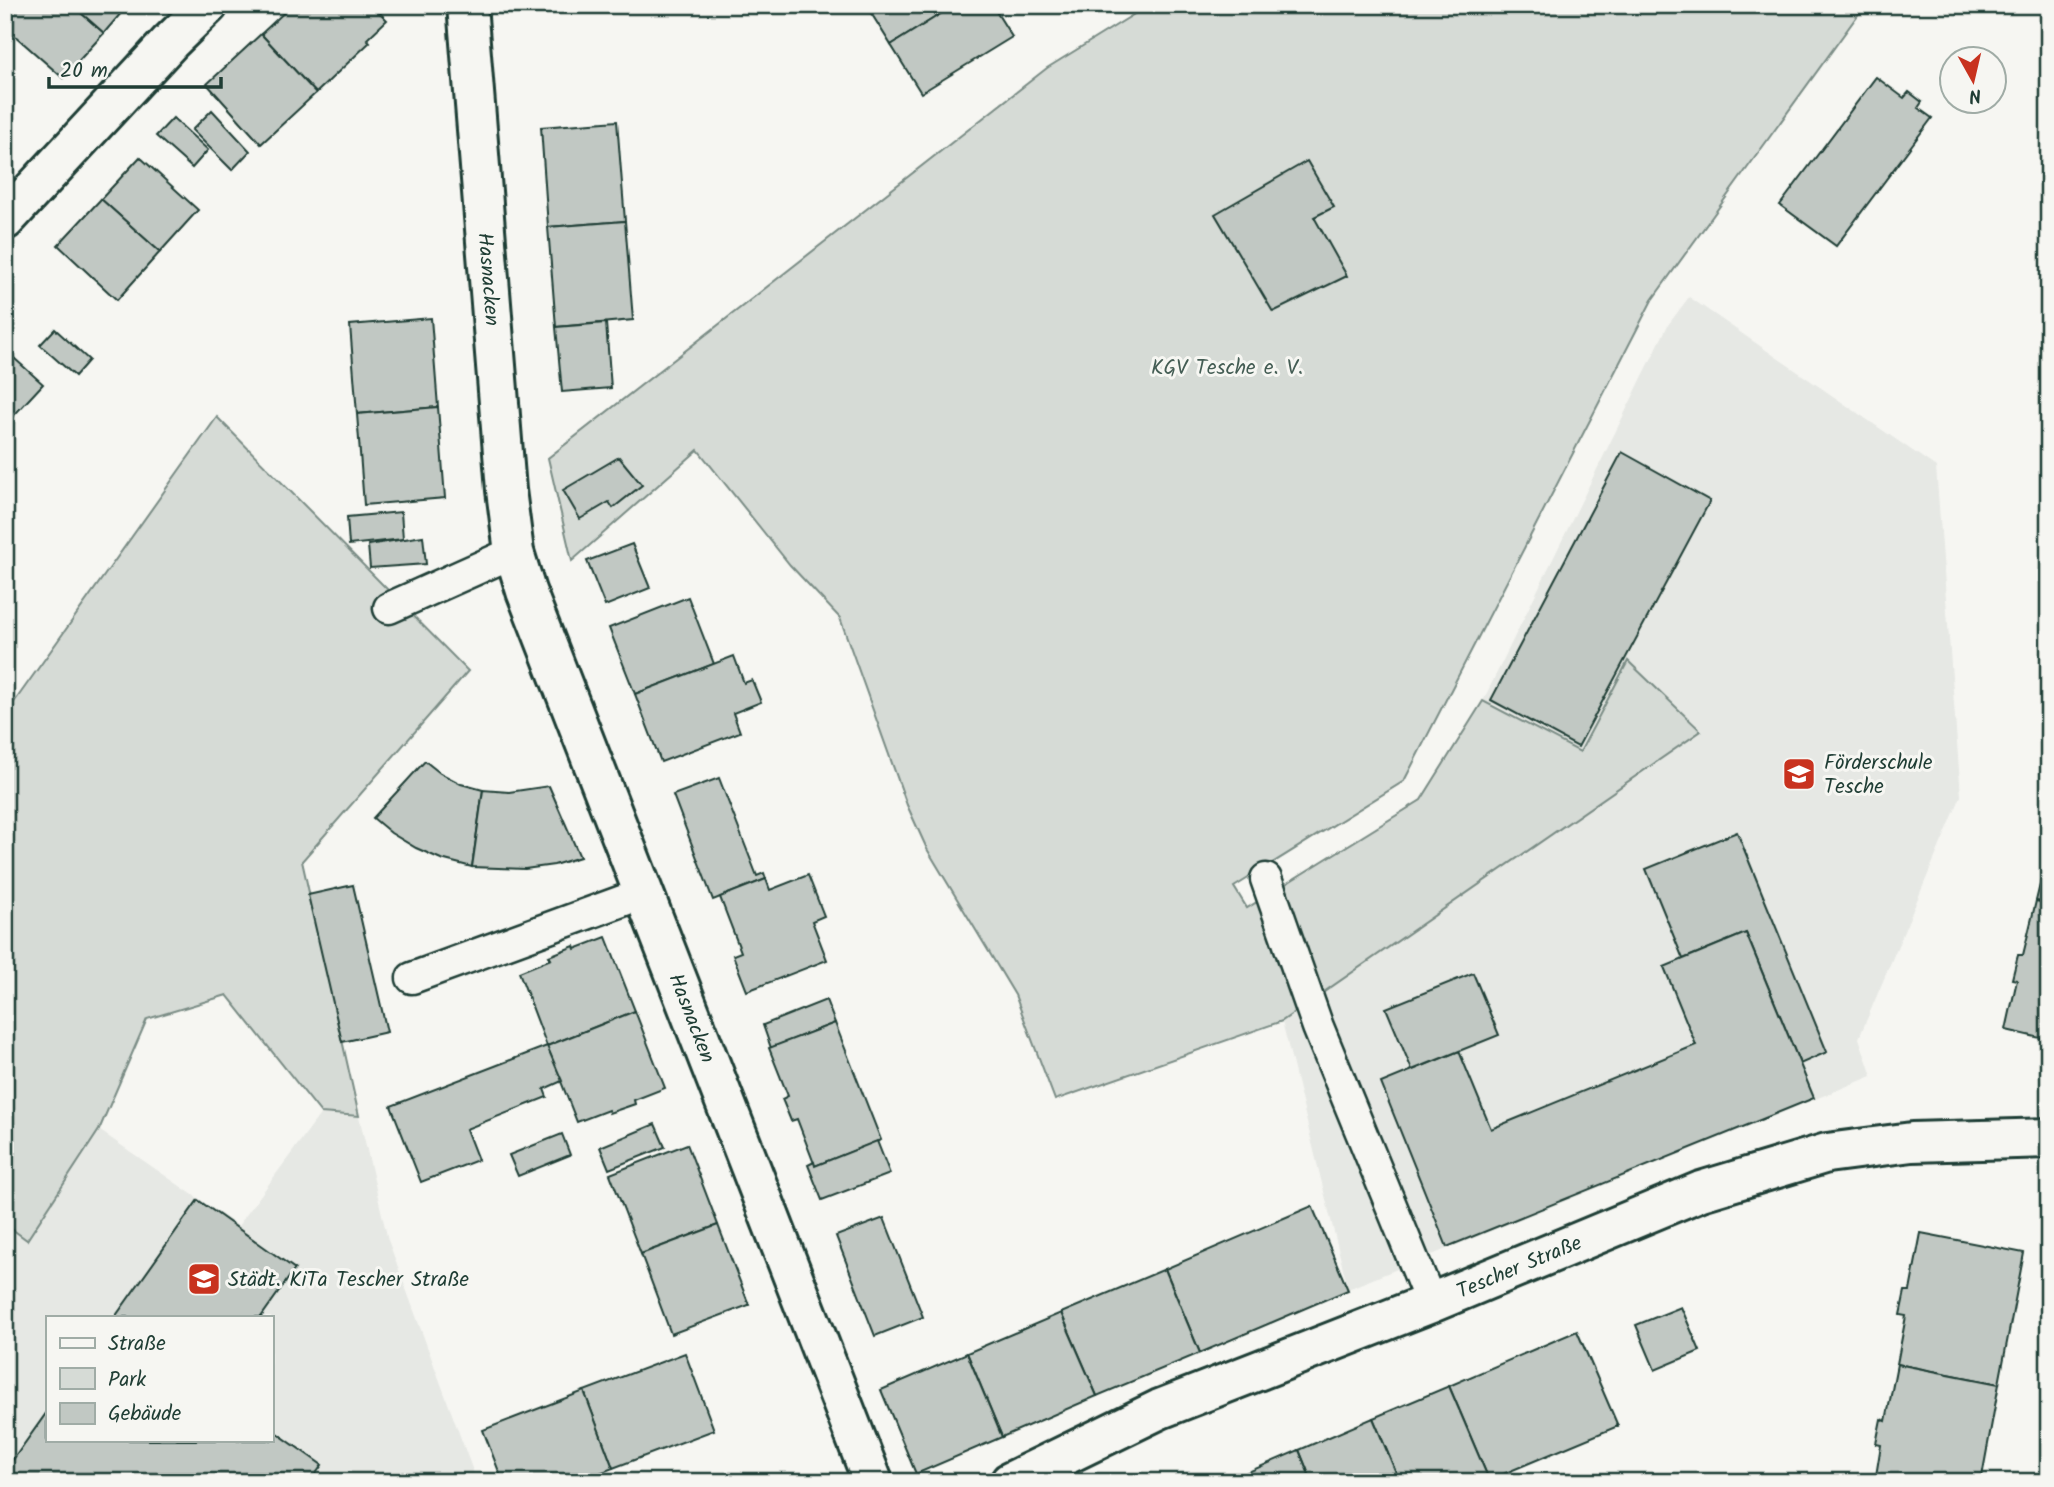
<svg xmlns="http://www.w3.org/2000/svg" width="2054" height="1487" font-family="Kalam,sans-serif">
	<rect width="100%" height="100%" fill="#f6f6f2"/>
	<filter id="ink" filterUnits="userSpaceOnUse"><feTurbulence type="fractalNoise" baseFrequency=".0143" numOctaves="2"/><feDisplacementMap in="SourceGraphic" scale="14" xChannelSelector="R" yChannelSelector="G"/><feConvolveMatrix kernelMatrix="1 2 1 2 8 2 1 2 1" color-interpolation-filters="sRGB"/></filter>
	<g filter="url(#ink)">
		<g fill="#e6e8e4" fill-rule="evenodd">
			<polygon points="1689,297 1936,467 1961,796 1859,1038 1872,1076 1348,1289 1282,1021 1701,731 1628,661 1580,752 1483,701 1668,325"/>
			<path d="M321 1113 359 1116 388 1240 477 1482H5V1224L27 1239 99 1130 238 1226ZM47 1317H271V1440H47Z"/>
		</g>
		<g fill="#d6dbd6" stroke="#7a8c85" stroke-width="2">
			<polygon points="1149,5 1865,5 1652,300 1404,781 1234,887 1247,908 1421,800 1483,701 1580,752 1628,661 1701,731 1282,1021 1055,1100 1015,995 927,849 907,805 840,618 790,565 698,450 572,561 548,458 1047,68"/>
			<polygon points="217,417 468,671 302,861 359,1116 321,1113 227,995 147,1019 99,1130 27,1240 5,1224 5,715"/>
		</g>
		<g fill="#c1c8c3" stroke="#1f3d34" stroke-width="2">
			<polygon points="20,5 72,5 104,33 63,78 5,27 5,21"/>
			<polygon points="72,5 128,5 104,33"/>
			<polygon points="292,5 372,5 387,20 367,39 370,42 316,93 261,34"/>
			<polygon points="866,5 955,5 891,45"/>
			<polygon points="955,5 992,5 1012,37 921,93 891,45"/>
			<polygon points="261,34 316,93 261,144 207,84"/>
			<polygon points="1876,77 1904,98 1909,92 1922,102 1918,108 1932,118 1836,246 1780,205"/>
			<polygon points="212,110 250,151 232,170 192,130"/>
			<polygon points="173,118 208,150 192,168 156,136"/>
			<polygon points="617,121 625,221 548,227 541,127"/>
			<polygon points="140,157 198,210 160,252 101,199"/>
			<polygon points="1307,161 1334,207 1314,217 1347,276 1273,312 1215,214"/>
			<polygon points="101,199 160,252 117,300 58,245"/>
			<polygon points="625,221 633,320 556,327 548,227"/>
			<polygon points="431,318 438,407 357,414 350,325"/>
			<polygon points="606,323 611,388 562,392 556,327"/>
			<polygon points="55,329 89,360 75,376 40,345"/>
			<polygon points="5,350 43,384 5,425"/>
			<polygon points="438,407 445,498 364,505 357,414"/>
			<polygon points="1622,452 1710,501 1578,747 1491,700"/>
			<polygon points="619,457 642,485 613,508 609,502 580,519 563,490"/>
			<polygon points="401,512 403,539 349,545 347,517"/>
			<polygon points="423,536 426,564 370,568 368,545"/>
			<polygon points="632,544 650,588 605,606 587,561"/>
			<polygon points="688,597 714,664 635,694 609,628"/>
			<polygon points="734,656 744,683 752,680 761,702 733,713 740,732 661,762 635,694"/>
			<polygon points="425,761 440,773 461,784 483,790 472,867 441,859 416,848 391,833 373,818"/>
			<polygon points="719,778 757,876 764,873 766,879 713,900 673,795"/>
			<polygon points="549,786 580,857 554,865 525,869 472,867 483,790 509,792"/>
			<polygon points="1737,832 1827,1052 1800,1064 1746,933 1683,959 1646,869"/>
			<polygon points="2049,847 2049,904 2036,901"/>
			<polygon points="808,875 824,916 812,921 827,960 747,991 733,955 741,952 720,897 766,879 770,890"/>
			<polygon points="353,885 387,1032 342,1042 308,895"/>
			<polygon points="2036,901 2049,904 2049,1040 2006,1030 2017,980 2012,979 2018,955 2023,955"/>
			<polygon points="1746,933 1814,1098 1447,1247 1381,1083 1459,1051 1491,1129 1696,1045 1664,967"/>
			<polygon points="606,937 635,1011 547,1046 519,972 551,959 549,956 574,946 575,949"/>
			<polygon points="1473,973 1499,1035 1412,1070 1386,1008"/>
			<polygon points="826,1000 835,1023 771,1048 763,1025"/>
			<polygon points="635,1011 665,1088 634,1100 635,1104 609,1113 608,1110 577,1122 547,1046"/>
			<polygon points="835,1023 881,1140 815,1166 797,1119 791,1121 782,1099 788,1096 769,1048"/>
			<polygon points="547,1046 562,1081 544,1089 547,1097 466,1129 478,1160 421,1182 391,1106"/>
			<polygon points="655,1124 665,1147 609,1169 600,1147"/>
			<polygon points="562,1134 570,1155 518,1176 509,1155"/>
			<polygon points="877,1141 890,1174 822,1200 808,1165 814,1162 815,1166"/>
			<polygon points="687,1144 718,1225 641,1254 610,1174"/>
			<polygon points="198,1200 295,1269 261,1317 115,1317"/>
			<polygon points="1312,1206 1348,1290 1200,1353 1165,1269"/>
			<polygon points="884,1218 923,1317 875,1336 836,1236"/>
			<polygon points="718,1225 749,1305 671,1334 641,1254"/>
			<polygon points="1921,1233 2024,1253 1999,1384 1897,1364 1906,1316 1900,1315 1905,1291 1910,1291"/>
			<polygon points="1165,1269 1200,1353 1097,1396 1061,1313"/>
			<polygon points="1681,1307 1700,1351 1655,1370 1636,1325"/>
			<polygon points="1061,1313 1097,1396 1002,1437 967,1353"/>
			<polygon points="1577,1331 1618,1426 1489,1480 1449,1386"/>
			<polygon points="685,1353 714,1430 613,1468 584,1391"/>
			<polygon points="967,1353 1002,1437 916,1474 881,1390"/>
			<polygon points="1897,1364 1999,1384 1981,1482 1875,1482 1881,1445 1876,1444 1881,1419 1886,1421"/>
			<polygon points="1449,1386 1490,1482 1400,1482 1373,1418"/>
			<polygon points="584,1391 613,1468 577,1482 503,1482 483,1430"/>
			<polygon points="47,1412 47,1440 271,1440 271,1429 322,1465 310,1482 12,1482 5,1477 5,1471"/>
			<polygon points="1373,1418 1400,1482 1312,1482 1299,1450"/>
			<polygon points="1299,1450 1312,1482 1225,1482"/>
		</g>
		<g fill="none" stroke-linecap="round" stroke-linejoin="round">
			<defs>
				<g id="service">
					<polyline points="389,608 514,552"/>
					<polyline points="1266,879 1318,1027 1431,1303"/>
					<polyline points="412,978 644,893"/>
				</g>
				<g id="minor">
					<path id="s1" d="M467 5 506 490 514 552 526 591 873 1482"/>
					<polyline points="5,220 170,42 208,5"/>
					<path id="s2" d="M1010 1482 1160 1409 1431 1303 1701 1191 1827 1153 1912 1142 2049 1138"/>
				</g>
			</defs>
			<use href="#service" stroke="#1f3d34" stroke-width="35"/>
			<use href="#minor" stroke="#1f3d34" stroke-width="44"/>
			<use href="#service" stroke="#f6f6f2" stroke-width="30"/>
			<use href="#minor" stroke="#f6f6f2" stroke-width="38"/>
		</g>
	</g>
	<defs>
		<symbol id="school-square" viewBox="-11 -11 22 22"><rect x="-9" y="-9" width="18" height="18" rx="4" fill="#c8321e" stroke="#f6f6f2"/><path d="M0-5L7-2L0 1L-7-2ZM-4 1L0 2.5L4 1V4Q0 6-4 4Z" fill="#fff"/></symbol>
	</defs>
	<g fill-rule="evenodd">
		<use href="#school-square" x="1780" y="755" width="38" height="38"/>
		<use href="#school-square" x="185" y="1260" width="38" height="38"/>
	</g>
	<g text-anchor="middle" stroke-width="6" stroke-linejoin="round" paint-order="stroke">
		<g font-size="21" fill="#1f3d34" stroke="#f6f6f2">
			<text dy="7" stroke="none"><textPath href="#s1" startOffset="275">Hasnacken</textPath></text>
			<text dy="7" stroke="none"><textPath href="#s1" startOffset="1048">Hasnacken</textPath></text>
			<text dy="7" stroke="none"><textPath href="#s2" startOffset="553">Tescher Straße</textPath></text>
		</g>
		<g font-size="21" fill="#445d54" stroke="#f6f6f2">
			<text x="1227" y="374">KGV Tesche e. V.</text>
		</g>
		<g font-size="21" fill="#1f3d34" stroke="#f6f6f2" text-anchor="start">
			<text x="1824" y="769">Förderschule<tspan x="1824" dy="24">Tesche</tspan></text>
			<text x="228" y="1286">Städt. KiTa Tescher Straße</text>
		</g>
	</g>
	<rect width="2054" height="1487" fill="none" stroke="#f6f6f2" stroke-width="28"/>
	<rect x="14" y="14" width="2026" height="1459" fill="none" stroke="#1f3d34" stroke-width="2.5" filter="url(#ink)"/>
	<rect x="46" y="1316" width="228" height="126" fill="#f6f6f2" stroke="#a0aca6" stroke-width="2"/>
	<rect x="60" y="1338" width="35" height="10" fill="#f6f6f2" stroke="#a0aca6" stroke-width="2"/>
	<text x="108" y="1350" font-size="21" fill="#1f3d34">Straße</text>
	<rect x="60" y="1368" width="35" height="21" fill="#d6dbd6" stroke="#a0aca6" stroke-width="2"/>
	<text x="108" y="1386" font-size="21" fill="#1f3d34">Park</text>
	<rect x="60" y="1403" width="35" height="21" fill="#c1c8c3" stroke="#a0aca6" stroke-width="2"/>
	<text x="108" y="1420" font-size="21" fill="#1f3d34">Gebäude</text>
	<g transform="translate(1973 80) rotate(172)"><circle r="33" fill="#f6f6f2" stroke="#a0aca6" stroke-width="2"/>
	<path d="M0-5L12 26L0 18L-12 26Z" fill="#c8321e"/>
	<text y="-10" font-size="19" font-weight="bold" text-anchor="middle" fill="#1f3d34">N</text>
	</g>
	<path d="M49 77v10h172v-10" fill="none" stroke="#1f3d34" stroke-width="3.5"/>
	<text x="60" y="77" font-size="21" fill="#1f3d34" stroke="#f6f6f2" stroke-width="5" paint-order="stroke">20 m</text>
</svg>
